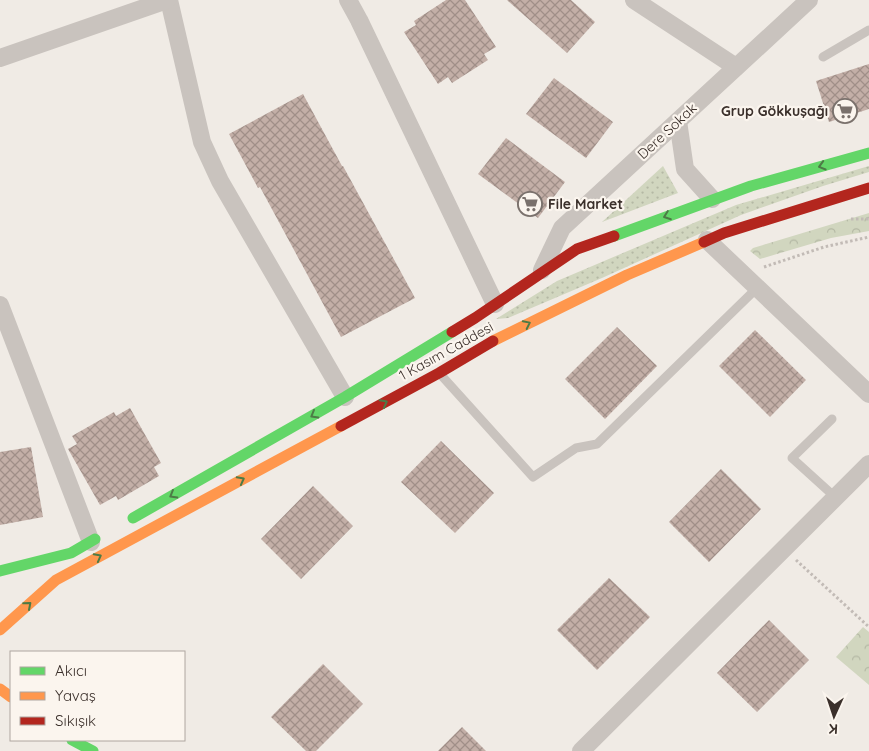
<svg xmlns="http://www.w3.org/2000/svg" width="869" height="751" font-family="Quicksand,sans-serif">
	<defs>
		<pattern id="grass-dots" width="8" height="8" patternUnits="userSpaceOnUse" patternTransform="scale(1.25)"><rect width="8" height="8" fill="#d1d6bf"/><path d="M2 2h.1M6 6h.1" fill="none" stroke="#b4b8a4" stroke-width="1.8" stroke-linecap="round"/></pattern>
		<pattern id="park-crowns" width="20" height="18" patternUnits="userSpaceOnUse" patternTransform="scale(1.25)"><rect width="20" height="18" fill="#d1d6bf"/><path d="M2 6a3 3 0 1 1 6 0M12 15a3 3 0 1 1 6 0" fill="none" stroke="#b4b8a4"/></pattern>
		<pattern id="building-cross-hatch" width="8" height="8" patternUnits="userSpaceOnUse" patternTransform="scale(1.25)"><rect width="8" height="8" fill="#c3afa7"/><path d="M0 0l8 8M0 8l8-8" fill="none" stroke="#a08f88"/></pattern>
	</defs>
	<rect width="100%" height="100%" fill="#f0ebe5"/>
	<g fill="url(#grass-dots)">
		<polygon points="663,166 678,193 602,222"/>
		<polygon points="869,166 869,172 823,186 741,215 602,278 508,318 496,319 557,281 736,205"/>
	</g>
	<g fill="url(#park-crowns)">
		<polygon points="869,213 869,231 831,238 760,259 750,251 753,248"/>
		<polygon points="863,627 869,632 869,685 836,657"/>
	</g>
	<g fill="url(#building-cross-hatch)">
		<polygon points="446,0 465,0 496,47 484,54 488,60 452,83 448,77 438,84 404,32 416,25 414,21"/>
		<polygon points="507,0 571,0 595,22 567,53"/>
		<polygon points="869,64 869,109 829,122 816,81"/>
		<polygon points="554,78 613,122 586,158 526,114"/>
		<polygon points="303,94 342,166 343,166 415,298 341,337 260,187 258,188 229,134"/>
		<polygon points="506,138 565,182 538,218 478,174"/>
		<polygon points="617,327 657,366 605,419 565,379"/>
		<polygon points="755,330 806,380 770,417 719,366"/>
		<polygon points="130,408 161,463 154,467 159,476 118,500 116,496 100,505 68,449 77,444 72,436 114,412 116,416"/>
		<polygon points="441,441 494,493 455,533 401,482"/>
		<polygon points="31,447 43,517 0,525 0,452"/>
		<polygon points="721,469 761,509 709,562 669,522"/>
		<polygon points="313,486 353,526 301,579 261,539"/>
		<polygon points="609,578 650,617 597,670 557,630"/>
		<polygon points="769,620 809,660 757,712 717,673"/>
		<polygon points="323,664 363,704 316,751 306,751 271,717"/>
		<polygon points="462,727 486,751 438,751"/>
	</g>
	<g fill="none" stroke-linecap="round" stroke-linejoin="round">
		<g stroke="#c2bbb6" stroke-width="3" stroke-dasharray="2.5 2.5" stroke-linecap="butt">
			<polyline points="851,219 869,219"/>
			<polyline points="764,267 824,247 869,237"/>
			<polyline points="796,560 869,627"/>
		</g>
		<g stroke="#c9c3be" stroke-width="9">
			<polyline points="823,57 869,30"/>
			<polyline points="441,375 533,477 576,448 597,444 757,288"/>
			<polyline points="832,419 792,458 835,497"/>
		</g>
		<g stroke="#c9c3be" stroke-width="18">
			<polyline points="169,0 202,142 220,181 345,397"/>
			<polyline points="348,0 359,20 495,304"/>
			<polyline points="634,0 736,67"/>
			<polyline points="0,58 167,0"/>
			<polyline points="678,121 685,169 712,199"/>
			<polyline points="707,240 869,394"/>
			<polyline points="542,270 562,228 809,0"/>
			<polyline points="0,305 91,542"/>
			<polyline points="581,751 869,464"/>
		</g>
		<g stroke="#63d668" stroke-width="11">
			<polyline points="614,236 751,186 869,153"/>
			<polyline points="133,518 345,397 452,332"/>
			<polyline points="0,571 71,553 95,539"/>
			<polyline points="72,740 93,751"/>
		</g>
		<g stroke="#ff974d" stroke-width="11">
			<polyline points="493,341 627,275 704,242"/>
			<polyline points="0,630 56,580 341,426"/>
			<polyline points="0,689 11,697"/>
		</g>
		<g stroke="#b3261e" stroke-width="11">
			<polyline points="704,242 724,233 869,188"/>
			<polyline points="452,332 475,318 577,249 614,236"/>
			<polyline points="341,426 439,373 493,341"/>
		</g>
	</g>
	<defs><path id="oneway-chevron" d="M-2-3.5L2.5 0L-2 3.5" fill="none" stroke-width="1.6" stroke-linecap="round" stroke-linejoin="round" transform="scale(1.25)"/></defs>
	<g stroke="#4d7b46">
		<use href="#oneway-chevron" transform="translate(822 166) rotate(164)"/>
		<use href="#oneway-chevron" transform="translate(667 216) rotate(160)"/>
		<use href="#oneway-chevron" transform="translate(527 324) rotate(-26)"/>
		<use href="#oneway-chevron" transform="translate(384 403) rotate(-28)"/>
		<use href="#oneway-chevron" transform="translate(314 415) rotate(150)"/>
		<use href="#oneway-chevron" transform="translate(241 480) rotate(-28)"/>
		<use href="#oneway-chevron" transform="translate(173 495) rotate(150)"/>
		<use href="#oneway-chevron" transform="translate(98 557) rotate(-28)"/>
		<use href="#oneway-chevron" transform="translate(28 605) rotate(-41)"/>
	</g>
	<defs>
		<symbol id="supermarket-ring" viewBox="-11 -11 22 22"><circle r="9.5" fill="#fbf5ee" stroke="#7a716c" stroke-width="1.5"/><path d="M-6-5.5h2.5l.6 2H6L4.5 2H-2.5L-4.4-4H-6ZM-1.5 3.2a1.3 1.3 0 1 0 .1 0ZM3 3.2a1.3 1.3 0 1 0 .1 0Z" fill="#7a716c"/></symbol>
	</defs>
	<g fill-rule="evenodd">
		<use href="#supermarket-ring" x="831" y="97" width="28" height="28"/>
		<use href="#supermarket-ring" x="516" y="190" width="28" height="28"/>
	</g>
	<g text-anchor="middle" stroke-width="4.5" stroke-linejoin="round" paint-order="stroke">
		<g font-size="14" font-weight="bold" fill="#3b302b" stroke="#fbf5ee" text-anchor="end">
			<text x="828" y="116">Grup Gökkuşağı</text>
			<text x="548" y="209" text-anchor="start">File Market</text>
		</g>
		<g font-size="14" fill="#3b302b" stroke="#fbf5ee">
			<text transform="translate(667 131) rotate(-43)" y="5">Dere Sokak</text>
			<text transform="translate(446 351) rotate(-29)" y="5">1 Kasım Caddesi</text>
		</g>
	</g>
	<rect x="10" y="651" width="175" height="90" fill="#fbf5ee" stroke="#aea6a0"/>
	<rect x="20" y="667" width="25" height="8" fill="#63d668" stroke="#aea6a0"/>
	<text x="55" y="676" font-size="15" fill="#3b302b">Akıcı</text>
	<rect x="20" y="692" width="25" height="8" fill="#ff974d" stroke="#aea6a0"/>
	<text x="55" y="701" font-size="15" fill="#3b302b">Yavaş</text>
	<rect x="20" y="717" width="25" height="8" fill="#b3261e" stroke="#aea6a0"/>
	<text x="55" y="726" font-size="15" fill="#3b302b">Sıkışık</text>
	<g transform="translate(834 716) rotate(183)" stroke="#fbf5ee" stroke-width="4" paint-order="stroke">
	<path d="M0-4L9 19L0 12L-9 19Z" fill="#3b302b"/>
	<text y="-8" font-size="14" font-weight="bold" text-anchor="middle" fill="#3b302b">K</text>
	</g>
</svg>
